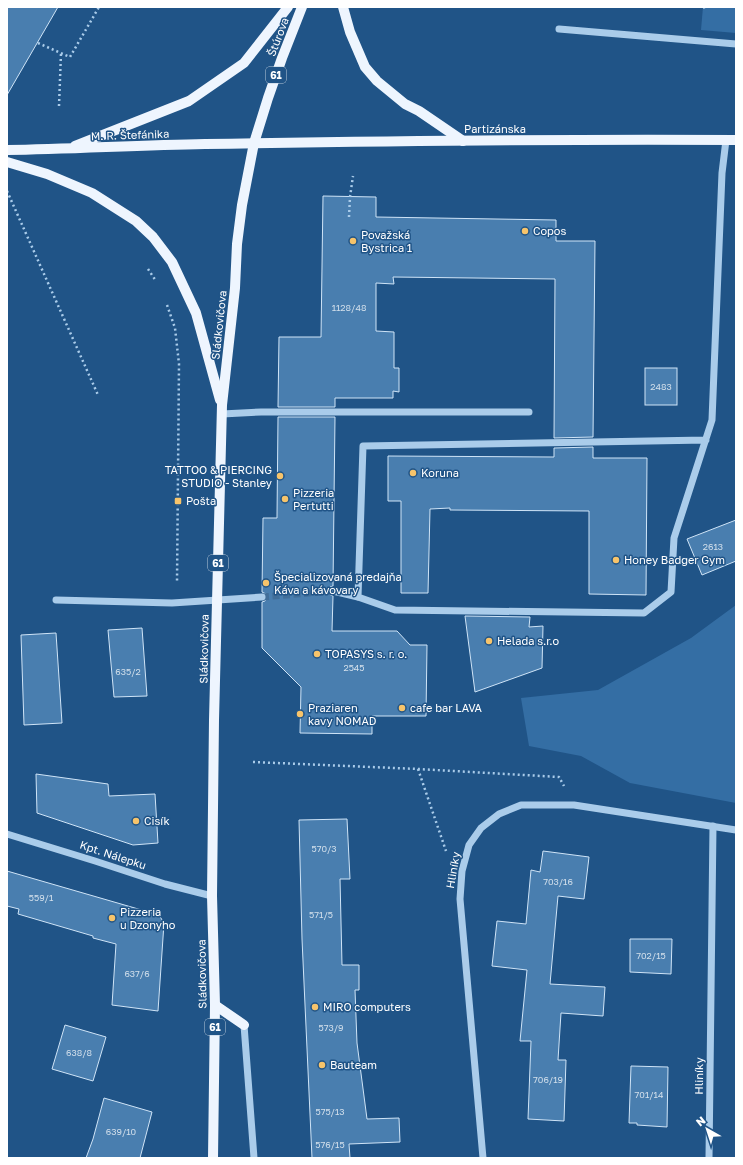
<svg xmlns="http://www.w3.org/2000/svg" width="743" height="1165" font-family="'Golos Text',sans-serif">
	<rect width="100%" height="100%" fill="#205487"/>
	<g fill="#346ea4">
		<polygon points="703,7 736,7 736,33 701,30"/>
		<polygon points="736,605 736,803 630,783 581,756 529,746 521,698 598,690 691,638"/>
	</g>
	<g fill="#497eaf" stroke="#cfe4f7">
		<polygon points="7,7 58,7 7,95"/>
		<polygon points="323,196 376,197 376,217 556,220 556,241 595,241 593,437 554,438 555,279 393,277 394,284 376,283 376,331 394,332 394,368 399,368 399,392 393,391 393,398 335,398 335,407 278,407 279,337 321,337"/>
		<rect x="645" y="368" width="32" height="37"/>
		<polygon points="278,417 335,417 333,586 330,587 328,590 329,594 333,596 332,631 397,631 410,645 427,645 426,716 372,716 372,734 300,733 301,687 262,648 262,602 265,601 267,597 266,594 262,592 263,518 277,518"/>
		<polygon points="593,447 593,458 647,458 646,595 589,594 589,511 450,510 450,508 430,509 428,593 401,593 401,501 388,501 388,456 554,457 554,448"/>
		<polygon points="736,520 736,561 702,575 687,539"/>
		<polygon points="465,616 530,617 529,627 543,626 542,668 475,692"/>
		<polygon points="142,628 147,696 114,697 108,630"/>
		<polygon points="56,633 62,723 24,725 21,635"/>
		<polygon points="36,774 108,784 109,796 155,794 158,843 133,845 37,813"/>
		<polygon points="347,819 350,879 340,879 342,965 359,965 359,990 355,990 357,1043 367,1119 399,1118 400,1142 349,1144 350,1158 312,1158 302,939 299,820"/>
		<polygon points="543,851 589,857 584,899 558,896 550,984 605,987 603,1016 561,1013 558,1060 566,1060 564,1121 528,1119 531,1041 520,1041 527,970 492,966 497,921 526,924 531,870 540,872"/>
		<polygon points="7,871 159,915 164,923 158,1011 112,1005 116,944 93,938 93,936 18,914 19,909 7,906"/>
		<polygon points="630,939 672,939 671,974 630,972"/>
		<polygon points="65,1025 106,1037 93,1081 52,1069"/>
		<polygon points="631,1066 668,1067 667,1127 637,1125 637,1123 629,1123"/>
		<polygon points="104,1098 152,1112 140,1158 86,1158 93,1139"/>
	</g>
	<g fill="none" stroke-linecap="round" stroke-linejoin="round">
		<polyline stroke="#416e99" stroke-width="7" stroke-dasharray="7 3.5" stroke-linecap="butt" points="262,597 333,591"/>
		<g stroke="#aaccea" stroke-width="2.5" stroke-dasharray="2 3" stroke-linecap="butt">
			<polyline points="703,8 705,7"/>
			<polyline points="38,43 70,57 99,7"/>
			<polyline points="59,106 61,53"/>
			<polyline points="7,191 98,395"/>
			<polyline points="349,217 350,197 353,176"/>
			<polyline points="148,269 156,281"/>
			<polyline points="167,305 175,328 179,364 177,583"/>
			<polyline points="253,762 418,769 559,777 564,786"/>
			<polyline points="418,769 446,851"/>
		</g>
		<g stroke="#aaccea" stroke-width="7">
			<polyline points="559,29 736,44"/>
			<polyline points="222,414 261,412 529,412"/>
			<polyline points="706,440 363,446 358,597 395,610 644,613 671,592 674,538 712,420 722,173 726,140"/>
			<polyline points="333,591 358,597"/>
			<polyline points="56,600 172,603 262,597"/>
			<polyline points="7,834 95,861 165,884 212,896"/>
			<polyline points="244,1025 254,1158"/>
			<polyline points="483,1158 460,899 462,871 469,845 481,828 499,814 521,805 574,805 736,830"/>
			<polyline points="709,1158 713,826"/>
		</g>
		<g stroke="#eef5fe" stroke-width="10">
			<polyline points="343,7 350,32 365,67 377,81 405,104 419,111 463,141"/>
			<polyline points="75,146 189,101 244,63 288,7"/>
			<path d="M7 150C73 149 139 145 205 144 382 141 559 139 736 140"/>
			<polyline points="7,162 47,174 92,193 136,221 153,237 172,262 196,313 220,400"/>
			<polyline points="215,1005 244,1025"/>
			<polyline points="213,1158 215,1005 212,896 214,720 222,405 235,288 237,244 242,205 254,143 268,98 282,58 302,7"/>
		</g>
	</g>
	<g fill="#f7c46b" stroke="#205487" stroke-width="1.5">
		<circle cx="525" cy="231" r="4"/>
		<circle cx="353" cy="241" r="4"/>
		<circle cx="413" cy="473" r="4"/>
		<circle cx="280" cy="476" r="4"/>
		<circle cx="285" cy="499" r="4"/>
		<rect x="174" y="497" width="8" height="8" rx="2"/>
		<circle cx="616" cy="560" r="4"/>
		<circle cx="266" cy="583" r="4"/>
		<circle cx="489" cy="641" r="4"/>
		<circle cx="317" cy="654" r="4"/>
		<circle cx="402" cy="708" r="4"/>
		<circle cx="300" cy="714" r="4"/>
		<circle cx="136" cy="821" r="4"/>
		<circle cx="112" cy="918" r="4"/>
		<circle cx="315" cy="1007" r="4"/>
		<circle cx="322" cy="1065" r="4"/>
	</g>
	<g text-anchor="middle" stroke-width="3" stroke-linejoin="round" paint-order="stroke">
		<g font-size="9" fill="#d2dfeb">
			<text x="349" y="311">1128/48</text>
			<text x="661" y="390">2483</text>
			<text x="713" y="550">2613</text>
			<text x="354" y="671">2545</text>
			<text x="128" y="675">635/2</text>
			<text x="324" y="852">570/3</text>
			<text x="558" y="885">703/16</text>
			<text x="41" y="901">559/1</text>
			<text x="321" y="918">571/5</text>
			<text x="651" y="959">702/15</text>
			<text x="137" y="977">637/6</text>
			<text x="331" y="1031">573/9</text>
			<text x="79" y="1056">638/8</text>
			<text x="548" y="1083">706/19</text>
			<text x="649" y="1098">701/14</text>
			<text x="330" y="1115">575/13</text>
			<text x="121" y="1135">639/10</text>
			<text x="330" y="1148">576/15</text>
		</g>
		<g fill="#205487" stroke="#bcccdb" stroke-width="1">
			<rect x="266" y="67" width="20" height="16" rx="3"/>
			<rect x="208" y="555" width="20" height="16" rx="3"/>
			<rect x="205" y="1019" width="20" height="16" rx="3"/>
		</g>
		<g font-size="10" font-weight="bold" fill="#fff">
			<text x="276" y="79">61</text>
			<text x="218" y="567">61</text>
			<text x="215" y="1031">61</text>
		</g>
		<g font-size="11" fill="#fff" stroke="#205487">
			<text transform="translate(278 37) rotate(-69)" y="4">Štúrova</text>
			<text x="495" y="133">Partizánska</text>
			<text transform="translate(130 135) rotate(-2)" y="4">M. R. Štefánika</text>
			<text transform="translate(219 325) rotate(-84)" y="4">Sládkovičova</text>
			<text transform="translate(204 649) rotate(-89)" y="4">Sládkovičova</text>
			<text transform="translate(113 855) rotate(18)" y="4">Kpt. Nálepku</text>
			<text transform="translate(453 870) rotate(-80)" y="4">Hliníky</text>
			<text transform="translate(202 974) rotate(-91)" y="4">Sládkovičova</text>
			<text transform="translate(699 1076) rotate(-89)" y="4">Hliníky</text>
		</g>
		<g font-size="11" fill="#fff" stroke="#205487" text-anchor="start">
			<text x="533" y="235">Copos</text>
			<text x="361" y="239">Považská<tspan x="361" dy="13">Bystrica 1</tspan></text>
			<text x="272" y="474" text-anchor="end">TATTOO &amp; PIERCING<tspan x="272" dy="13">STUDIO - Stanley</tspan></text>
			<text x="421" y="477">Koruna</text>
			<text x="293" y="497">Pizzeria<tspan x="293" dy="13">Pertutti</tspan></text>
			<text x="186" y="505">Pošta</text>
			<text x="624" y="564">Honey Badger Gym</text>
			<text x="274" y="581">Špecializovaná predajňa<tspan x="274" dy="13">Káva a kávovary</tspan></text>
			<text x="497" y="645">Helada s.r.o</text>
			<text x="325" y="658">TOPASYS s. r. o.</text>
			<text x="308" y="712">Praziaren<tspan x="308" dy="13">kavy NOMAD</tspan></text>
			<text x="410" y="712">cafe bar LAVA</text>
			<text x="144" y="825">Cisík</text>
			<text x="120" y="916">Pizzeria<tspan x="120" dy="13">u Dzonyho</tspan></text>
			<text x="323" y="1011">MIRO computers</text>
			<text x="330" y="1069">Bauteam</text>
		</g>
	</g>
	<rect width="743" height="1165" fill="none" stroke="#ffffff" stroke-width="16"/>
	<g transform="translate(707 1129) rotate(321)" stroke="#205487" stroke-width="3" paint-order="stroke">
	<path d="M0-3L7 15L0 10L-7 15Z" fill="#ffffff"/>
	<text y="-6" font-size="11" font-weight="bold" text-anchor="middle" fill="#ffffff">N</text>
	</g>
</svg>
